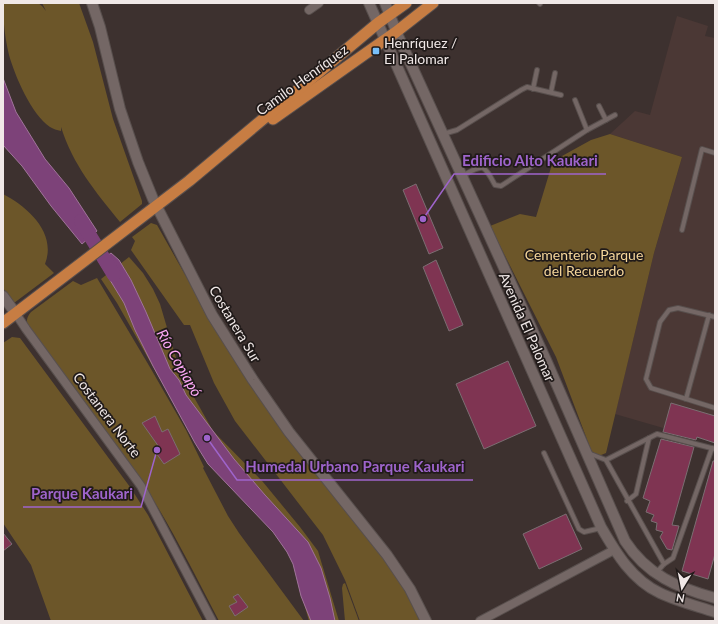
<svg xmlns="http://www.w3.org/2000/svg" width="718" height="624" font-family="Lato,sans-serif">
	<rect width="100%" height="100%" fill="#3d312f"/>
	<polygon fill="#4b3835" points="677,16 708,26 705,36 715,38 715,443 615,414 654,253 682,157 610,134 635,111 650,115"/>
	<g fill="#6c5629">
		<path d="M3 3H38L42 6 46 11 42 3H79L93 42 113 119 142 201V204L120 222C95 191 73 165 61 127V131C57 130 53 129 50 127 31 114 15 76 9 55 5 39 3 20 3 3Z"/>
		<polygon points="610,134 682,157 654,253 606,453 594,458 556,357 490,226 520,214 536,217 553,161 591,140"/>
		<path d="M3 194C28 207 57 233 45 264L54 273 14 303 3 288Z"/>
		<polygon points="151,223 157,225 201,303 408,590 425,621 360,621 345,580 323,535 235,421 214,383 190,325 184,325 131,250 135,241 132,237"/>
		<polygon points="129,257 143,273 153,289 160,304 176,358 186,383 213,431 263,482 300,527 318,551 339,621 309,621 301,593 296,566 273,529 187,427 117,303 101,279"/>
		<path d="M97 278 151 369 186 430 204 467 203 468 228 516 239 533 304 621H219C194 573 170 524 140 479L28 326C26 320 27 317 31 312L73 281 81 285Z"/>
		<polygon points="12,337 20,338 130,487 148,515 203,621 51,621 31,565 3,523 3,343"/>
		<polygon points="345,583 359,621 345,621 342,588 343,584"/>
	</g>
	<g fill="#7d4279" stroke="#a0749a">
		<polygon points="3,78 16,112 45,159 69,188 97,231 82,244 51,206 22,166 3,145"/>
		<polygon points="111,253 119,260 131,280 146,312 170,369 179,380 186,395 234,459 265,495 308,542 321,568 330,598 335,621 311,621 301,596 293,564 287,552 273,532 208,464 195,443 153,366 135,330 124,303 99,262"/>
	</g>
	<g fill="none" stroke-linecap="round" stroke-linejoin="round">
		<polyline stroke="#7d4279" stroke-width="14" points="81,221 114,275"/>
	</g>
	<g fill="#7f3452" stroke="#7b6e72">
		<polygon points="416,184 443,248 429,254 403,190"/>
		<polygon points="436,260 463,325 449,331 423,267"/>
		<polygon points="508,361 536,426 484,449 456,384"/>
		<polygon points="671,403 715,416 715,443 697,437 696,440 663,432"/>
		<polygon points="155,416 162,432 168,429 180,454 164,464 154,450 159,447 142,423"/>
		<polygon points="661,439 694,447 672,525 679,526 672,550 667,549 660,537 663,532 656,530 657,523 651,521 654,515 646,512 650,501 643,498"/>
		<polygon points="713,461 715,461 715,554 708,579 682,571"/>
		<polygon points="566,514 582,549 539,569 523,534"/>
		<polygon points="3,533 12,544 3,551"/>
		<polygon points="238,594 248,607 235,616 229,606 237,602 233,597"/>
	</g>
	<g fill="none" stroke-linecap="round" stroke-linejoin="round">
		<defs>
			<g id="service">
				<polyline points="539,3 540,4"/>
				<polyline points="533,89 537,70"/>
				<polyline points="551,92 555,73"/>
				<polyline points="575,100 587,130"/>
				<polyline points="599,106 606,120"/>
				<polyline points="443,134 457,130 521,90 527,87 561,95"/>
				<path d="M462 176C484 164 483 163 495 185L501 186 587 130 615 115"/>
				<polyline points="682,230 702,149 715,153"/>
				<polyline points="715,317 678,308 669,310 660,322 646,379 651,388 715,408"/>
				<polyline points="686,399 709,315"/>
				<polyline points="544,453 579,529 584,532 601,528"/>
				<polyline points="588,453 606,460"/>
				<polyline points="627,501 636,494 649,438"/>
				<polyline points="664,564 673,558 712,448"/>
				<polyline points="656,573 664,564 606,460 657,434 715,449"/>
			</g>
			<g id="minor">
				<polyline points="309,10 319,3"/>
				<polyline points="16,314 26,329 141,486 212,621"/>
				<polyline points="480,621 614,550"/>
			</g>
			<g id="tertiary">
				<polyline points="92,3 100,27 120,109 138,162 153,199 212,315 253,380 289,432 387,555 410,589 426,621"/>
				<path d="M369 3 601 527C616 553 632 580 660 593 677 601 697 606 715 612"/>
				<path d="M385 3 399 38 546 360 625 541C647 575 678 588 715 598"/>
				<polyline points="3,296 16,314"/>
			</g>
			<g id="primary">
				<polyline points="273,119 396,32 433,3"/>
				<polyline points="3,323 189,181 378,23 406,3"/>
			</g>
		</defs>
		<use href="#service" stroke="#584f4d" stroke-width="6"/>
		<use href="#minor" stroke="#584f4d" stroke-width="10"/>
		<use href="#tertiary" stroke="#584f4d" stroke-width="12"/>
		<use href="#primary" stroke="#584f4d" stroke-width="13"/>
		<use href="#service" stroke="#746765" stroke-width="4"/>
		<use href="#minor" stroke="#746765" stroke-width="8"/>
		<use href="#tertiary" stroke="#746765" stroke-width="10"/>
		<use href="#primary" stroke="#c77d43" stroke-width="11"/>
	</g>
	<rect fill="#79bff8" stroke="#201a19" stroke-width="1.5" x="372" y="47" width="8" height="8" rx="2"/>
	<g text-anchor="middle" stroke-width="3.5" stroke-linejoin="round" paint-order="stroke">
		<g font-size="14" fill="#f0e8e7" stroke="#201a19" text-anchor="start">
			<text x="384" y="48">Henríquez /<tspan x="384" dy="16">El Palomar</tspan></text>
		</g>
		<g font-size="14" fill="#f0e8e7" stroke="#201a19">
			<text transform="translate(302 80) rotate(-36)" y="5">Camilo Henríquez</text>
			<text transform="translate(235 324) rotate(59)" y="5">Costanera Sur</text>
			<text transform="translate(527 327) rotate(66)" y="5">Avenida El Palomar</text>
			<text transform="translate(107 415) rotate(53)" y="5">Costanera Norte</text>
		</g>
		<g font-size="14" fill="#f6d79b" stroke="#201a19">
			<text x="584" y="260">Cementerio Parque<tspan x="584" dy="16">del Recuerdo</tspan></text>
		</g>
		<g font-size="15" font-style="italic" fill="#fea9f7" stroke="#201a19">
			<text transform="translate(179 363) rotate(60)" y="5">Río Copiapó</text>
		</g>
	</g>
	<path fill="none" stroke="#9e64cb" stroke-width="1.5" d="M423 219L454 174H606M207 438L237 480H473M157 450L141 507H23"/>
	<g fill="#9e64cb" stroke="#201a19" stroke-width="1.5">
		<circle cx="423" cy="219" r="4"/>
		<circle cx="207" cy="438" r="4"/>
		<circle cx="157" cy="450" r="4"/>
	</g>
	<g font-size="15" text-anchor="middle" font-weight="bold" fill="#9e64cb" stroke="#201a19" stroke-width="3.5" stroke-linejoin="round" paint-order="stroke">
		<text x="530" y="166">Edificio Alto Kaukari</text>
		<text x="355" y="472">Humedal Urbano Parque Kaukari</text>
		<text x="82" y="499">Parque Kaukari</text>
	</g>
	<rect width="718" height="624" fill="none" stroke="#f0e8e7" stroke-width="8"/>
	<g transform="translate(682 588) rotate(190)" stroke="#201a19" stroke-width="3" paint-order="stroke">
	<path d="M0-3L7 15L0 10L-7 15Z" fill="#f0e8e7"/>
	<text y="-6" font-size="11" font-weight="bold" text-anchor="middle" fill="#f0e8e7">N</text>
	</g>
</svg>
